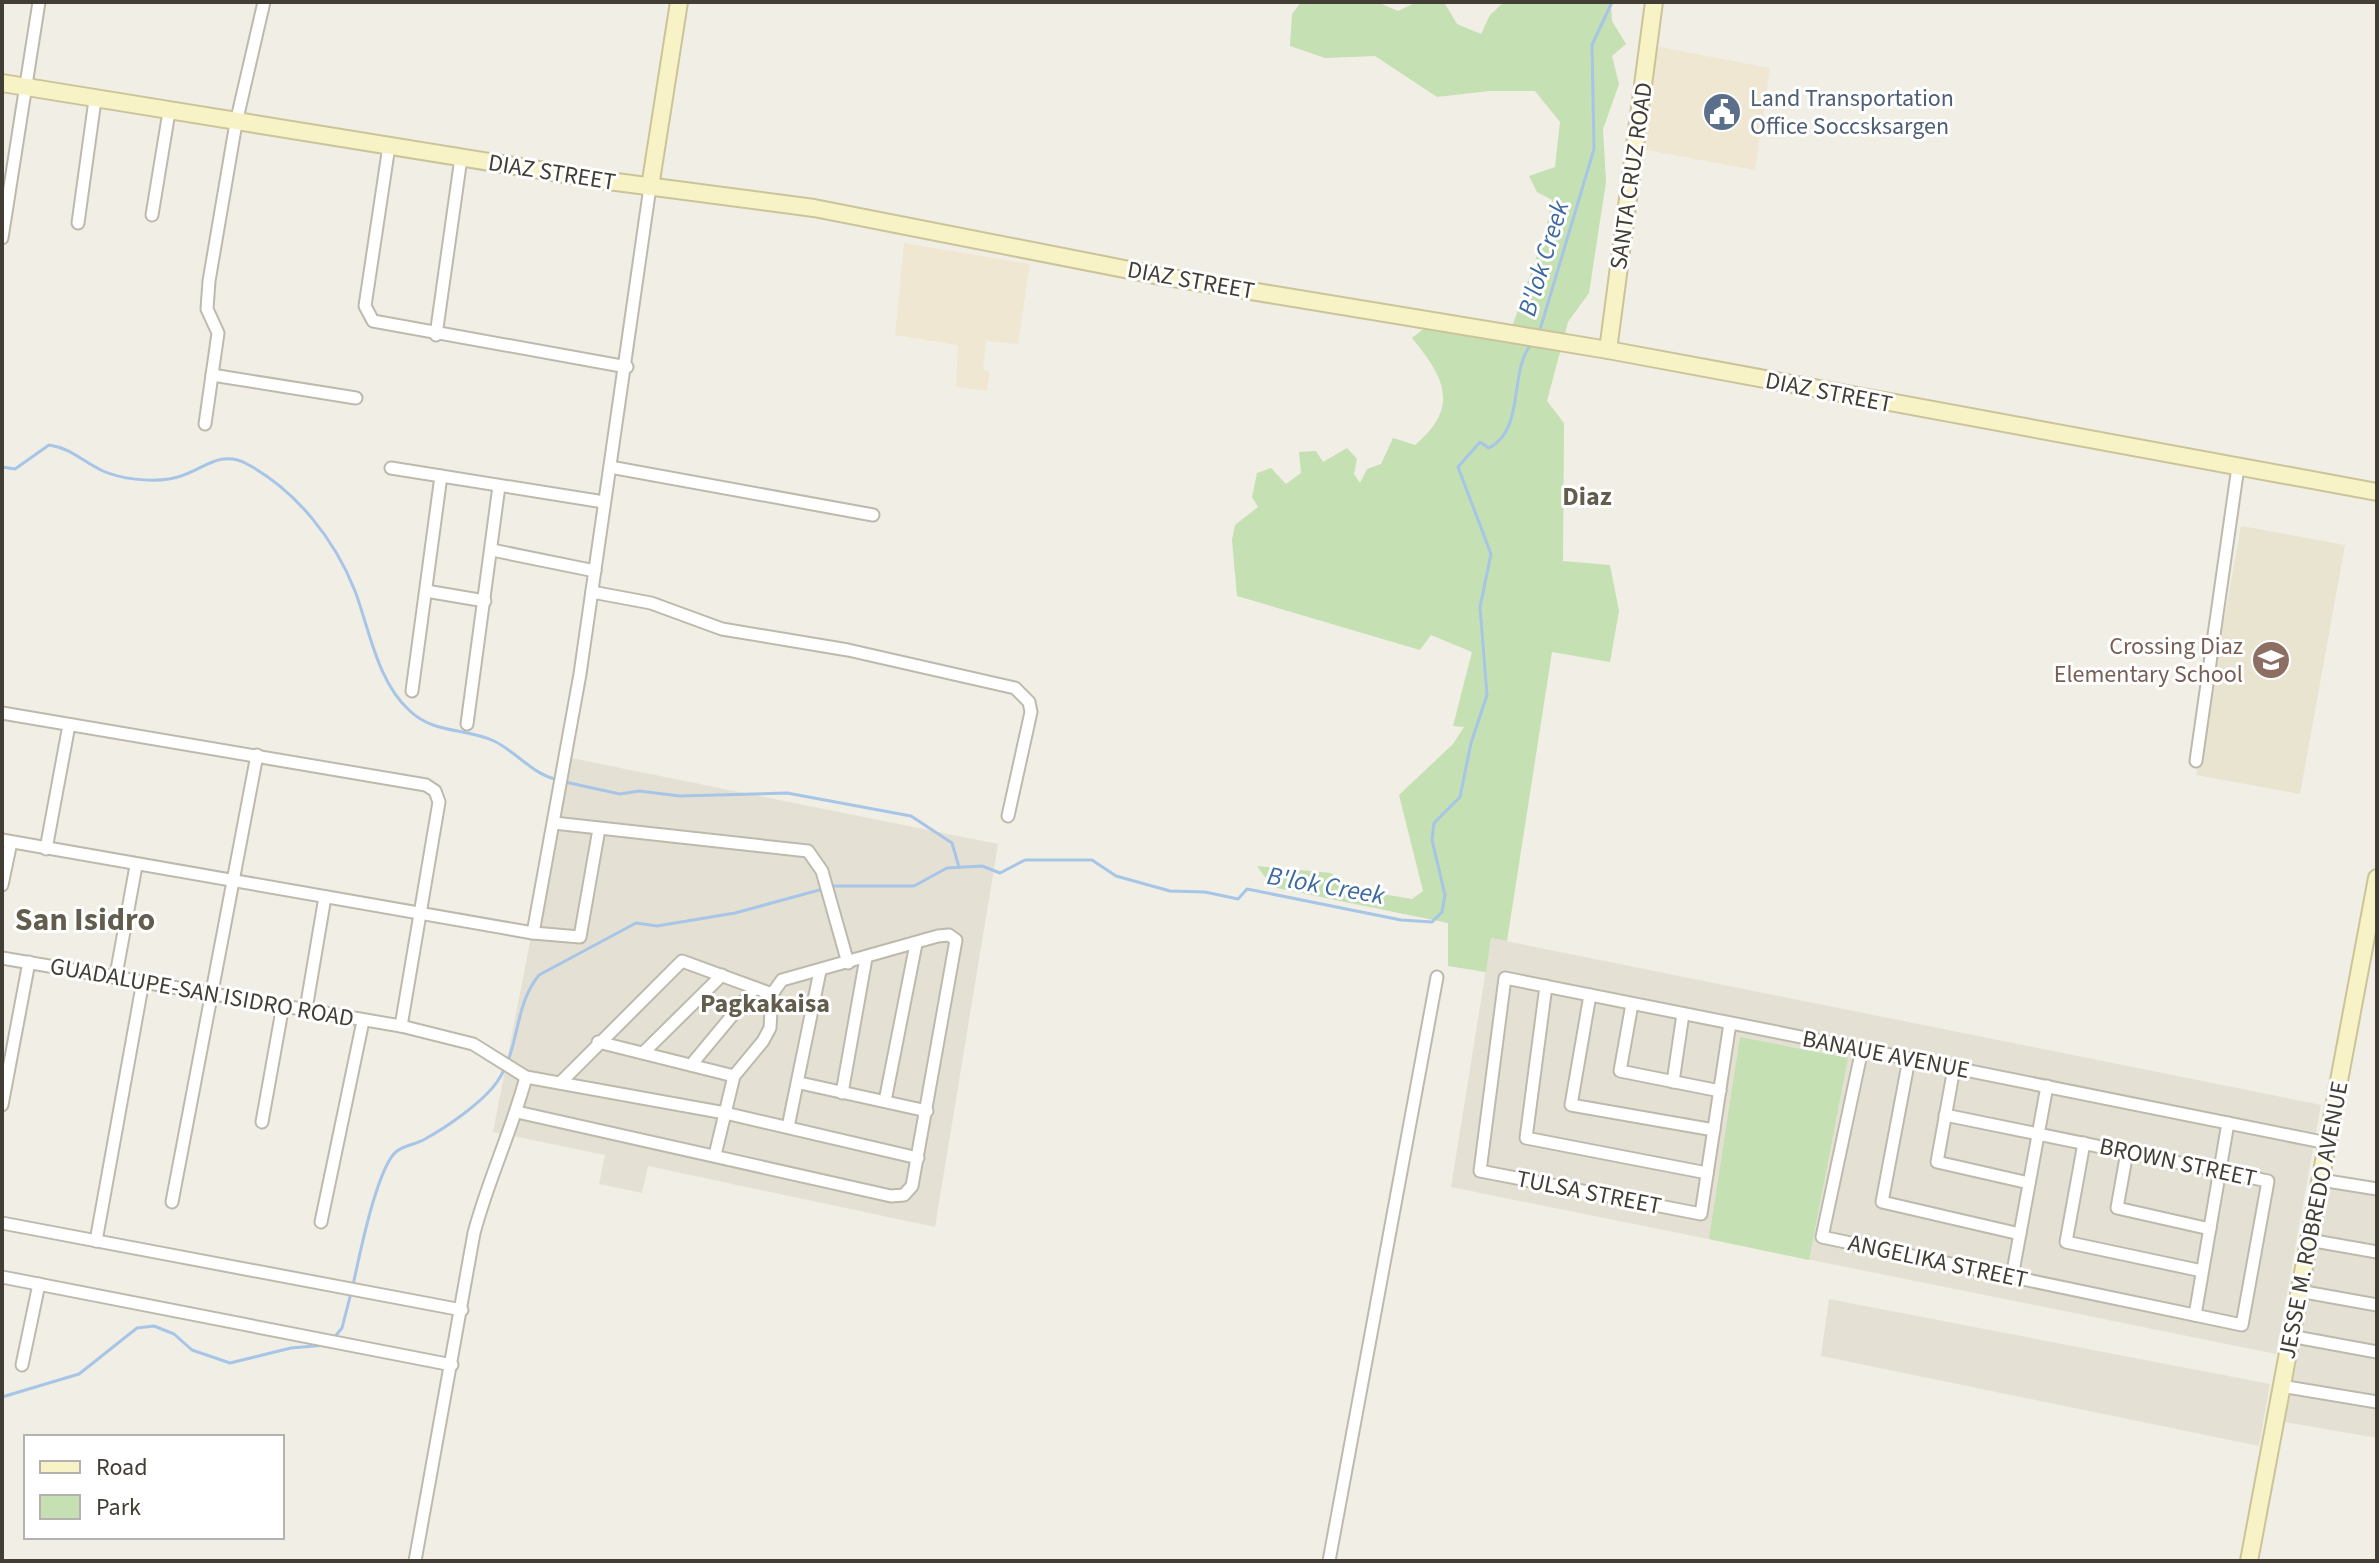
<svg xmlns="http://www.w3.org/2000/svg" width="2379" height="1563" font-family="'Source Sans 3',sans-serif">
	<rect width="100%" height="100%" fill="#f0eee5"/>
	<g fill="#e4e1d4">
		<polygon points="566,757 998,844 935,1227 648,1166 642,1193 599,1184 605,1155 493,1132"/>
		<polygon points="1491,938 2321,1105 2276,1354 1451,1187"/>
		<polygon points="2328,1185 2377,1193 2377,1438 2284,1422"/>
		<polygon points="1829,1299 2270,1384 2259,1446 1821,1356"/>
	</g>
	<g fill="#f0e7d2">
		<polygon points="1654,46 1770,68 1755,170 1641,149"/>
		<polygon points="904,243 1030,264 1018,344 986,341 983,370 990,372 987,391 956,387 958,345 895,335"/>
	</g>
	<polygon fill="#e8e4d0" points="2241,526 2345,545 2300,794 2196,775"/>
	<g fill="#c5e0b2">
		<path d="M1301 2H1377L1398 11 1417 2H1444L1457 24 1481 34 1490 15 1504 2H1611L1612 21 1626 44 1612 56 1619 84 1603 129 1606 182 1589 293 1568 322 1547 401 1564 423 1563 561 1610 565 1619 611 1610 662 1552 652 1507 941 1491 938 1486 972 1448 966V923L1272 887 1257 866 1331 873 1347 888 1412 899 1423 891 1399 795 1453 744 1464 727 1453 726 1472 652 1431 635 1420 650 1237 596 1232 540 1235 525 1258 507 1252 497 1257 473 1271 468 1286 484 1301 473 1299 452 1316 451 1323 462 1347 448 1357 459 1354 474 1360 483 1367 469 1381 464 1393 438 1415 445C1460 407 1445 378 1412 338L1427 326 1507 341 1546 230 1552 200 1537 192 1529 176 1555 167 1560 122 1535 91H1489L1437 97 1375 56 1325 58 1290 46 1292 14Z"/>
		<polygon points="1740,1037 1848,1058 1809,1260 1709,1239"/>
	</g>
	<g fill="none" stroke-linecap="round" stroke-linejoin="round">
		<g stroke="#a7c5e7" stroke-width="3">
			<polyline points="1539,333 1594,149 1592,45 1612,2"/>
			<path d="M2 467 15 469 49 445C71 448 83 462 103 471 121 479 149 482 169 479 198 476 217 447 247 464 296 490 335 540 355 591 370 631 377 681 410 711 434 734 466 728 494 741 515 751 533 774 555 779"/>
			<polyline points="565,782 620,794 639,791 680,796 787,793 911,816 952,843 959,867"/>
			<path d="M353 1285C359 1258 377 1166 397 1151 405 1145 417 1144 425 1139 447 1127 483 1102 497 1082 521 1047 513 1007 539 975L636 923 657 926 735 913 834 886H914L947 868 982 866 1000 873 1025 860H1092L1116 876 1170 891 1205 892 1238 899 1247 889 1401 920 1432 922 1442 912 1445 895 1432 840 1434 823 1460 797 1471 743 1487 695 1480 607 1491 554 1458 467 1480 442 1489 448C1526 429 1508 371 1532 343"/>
			<polyline points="333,1339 342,1328 351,1293"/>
			<polyline points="2,1397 79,1374 137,1328 154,1326 174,1334 192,1350 230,1363 291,1348 326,1345"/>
		</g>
		<defs>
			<g id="street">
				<polyline points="389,146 365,306 373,321 627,367"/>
				<polyline points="152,215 169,112"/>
				<polyline points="78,223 95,100"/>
				<polyline points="2,238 39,2"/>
				<polyline points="436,335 461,158"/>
				<polyline points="212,375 356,398"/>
				<polyline points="205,424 218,333 207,309 209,281 236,123 264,2"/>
				<polyline points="610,467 873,515"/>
				<polyline points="391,468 604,502"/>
				<polyline points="492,550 595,571"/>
				<polyline points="426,591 485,601"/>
				<polyline points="592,592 651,603 722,629 848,650 1015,688 1029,702 1031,712 1008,816"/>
				<polyline points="412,691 441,476"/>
				<polyline points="2,713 426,785 435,791 439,802 401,1026"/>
				<polyline points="467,724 499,486"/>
				<polyline points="2196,761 2238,467"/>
				<polyline points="554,823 808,851 822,871 848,963"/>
				<polyline points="2,840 533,933 580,937 599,829"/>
				<polyline points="46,849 69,725"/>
				<polyline points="2,885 11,842"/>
				<polyline points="533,933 580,674 650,187"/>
				<polyline points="2,958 401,1026 473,1044 526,1077 725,1113 918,1158"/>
				<polyline points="116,975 136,866"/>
				<polyline points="1546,986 1526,1138 1707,1173"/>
				<polyline points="1590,995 1571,1105 1714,1130"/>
				<polyline points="1632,1004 1620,1071 1720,1091"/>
				<polyline points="306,1009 325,897"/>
				<path d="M1730 1023 1701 1214 1480 1171 1505 978C1779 1033 2054 1086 2327 1143"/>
				<polyline points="598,1042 734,1076"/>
				<polyline points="1862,1049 1822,1237 2242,1325 2268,1181 1945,1115"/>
				<polyline points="643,1053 722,975"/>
				<polyline points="1909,1059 1882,1202 2020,1234"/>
				<polyline points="691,1065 755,988"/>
				<polyline points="1954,1068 1937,1162 2029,1183"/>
				<polyline points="562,1081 682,961 772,994"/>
				<polyline points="1673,1082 1683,1014"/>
				<polyline points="800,1083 927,1111"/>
				<polyline points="842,1093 866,958"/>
				<polyline points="885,1101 916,944"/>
				<polyline points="2,1105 29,962"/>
				<polyline points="517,1112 891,1196 904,1195 912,1186 956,940 949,935 938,936 782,980 772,994 770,1028 763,1041 734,1076 715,1155"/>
				<polyline points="262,1122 283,1005"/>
				<polyline points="788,1127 820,971"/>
				<polyline points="2084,1143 2066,1242 2202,1271"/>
				<polyline points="2127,1152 2117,1208 2210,1229"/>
				<polyline points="2321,1180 2377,1189"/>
				<polyline points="172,1202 257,755"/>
				<polyline points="321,1222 363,1021"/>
				<polyline points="2,1223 462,1310"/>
				<polyline points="2309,1240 2377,1252"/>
				<polyline points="96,1241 143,981"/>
				<polyline points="2,1277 452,1365"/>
				<polyline points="2012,1277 2047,1086"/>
				<polyline points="2299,1291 2377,1305"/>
				<polyline points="2195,1315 2228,1123"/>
				<polyline points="2290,1336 2377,1352"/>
				<polyline points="22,1365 39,1284"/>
				<polyline points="2281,1386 2377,1402"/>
				<path d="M415 1561 474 1233C488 1180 512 1130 526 1077"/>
				<polyline points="1329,1561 1437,977"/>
			</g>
			<g id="secondary">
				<polyline points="2,83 601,180 814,208 1160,276 1608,350 2377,492"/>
				<polyline points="650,187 679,2"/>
				<polyline points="1608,350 1654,2"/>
				<polyline points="2249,1561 2377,878"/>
			</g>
		</defs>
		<use href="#street" stroke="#bdbaac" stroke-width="15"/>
		<use href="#secondary" stroke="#cbc499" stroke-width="20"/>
		<use href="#street" stroke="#fff" stroke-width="11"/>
		<use href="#secondary" stroke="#f8f2c7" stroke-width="16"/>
	</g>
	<defs>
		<symbol id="civic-disc" viewBox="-11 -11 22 22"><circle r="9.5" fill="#5c6f8a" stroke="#fff"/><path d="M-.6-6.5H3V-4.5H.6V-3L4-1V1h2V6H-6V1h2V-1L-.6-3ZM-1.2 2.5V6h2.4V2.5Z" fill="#fff"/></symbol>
		<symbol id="school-disc" viewBox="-11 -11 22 22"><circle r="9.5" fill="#8d6e63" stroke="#fff"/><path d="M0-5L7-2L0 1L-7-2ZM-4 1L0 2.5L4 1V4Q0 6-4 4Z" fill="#fff"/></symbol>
	</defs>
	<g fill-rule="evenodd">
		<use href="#civic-disc" x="1700" y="90" width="44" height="44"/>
		<use href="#school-disc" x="2249" y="638" width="44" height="44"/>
	</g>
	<g text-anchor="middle" stroke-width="6" stroke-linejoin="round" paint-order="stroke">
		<g font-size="24" fill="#4e5e75" stroke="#fff" text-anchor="start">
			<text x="1750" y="106">Land Transportation<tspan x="1750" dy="28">Office Soccsksargen</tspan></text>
		</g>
		<g font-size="24" fill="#423e35" stroke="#fff">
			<text transform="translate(552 172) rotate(9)" y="8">DIAZ STREET</text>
			<text transform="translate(1631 176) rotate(-82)" y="8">SANTA CRUZ ROAD</text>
			<text transform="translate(1191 280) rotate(10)" y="8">DIAZ STREET</text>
			<text transform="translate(1829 392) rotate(11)" y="8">DIAZ STREET</text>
			<text transform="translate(202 992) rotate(10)" y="8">GUADALUPE-SAN ISIDRO ROAD</text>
			<text transform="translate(1886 1054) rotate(11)" y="8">BANAUE AVENUE</text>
			<text transform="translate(2178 1162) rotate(12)" y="8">BROWN STREET</text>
			<text transform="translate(1589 1192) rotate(11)" y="8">TULSA STREET</text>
			<text transform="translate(2313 1220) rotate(-79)" y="8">JESSE M. ROBREDO AVENUE</text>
			<text transform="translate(1938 1261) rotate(12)" y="8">ANGELIKA STREET</text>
		</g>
		<g font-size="24" fill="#785e54" stroke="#fff" text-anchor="end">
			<text x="2243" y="654">Crossing Diaz<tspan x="2243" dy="28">Elementary School</tspan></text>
		</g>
		<g font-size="26" font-style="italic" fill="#3b69a1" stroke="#fff">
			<text transform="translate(1543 258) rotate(-73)" y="9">B'lok Creek</text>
			<text transform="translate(1326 885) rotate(10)" y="9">B'lok Creek</text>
		</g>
		<g font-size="26" font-weight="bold" fill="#635d4e" stroke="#fff">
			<text x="1587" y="505">Diaz</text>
			<text x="765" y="1012">Pagkakaisa</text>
		</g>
		<g font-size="32" font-weight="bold" fill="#635d4e" stroke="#fff">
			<text x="85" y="930">San Isidro</text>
		</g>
	</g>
	<rect width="2379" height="1563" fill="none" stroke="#423e35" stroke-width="8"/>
	<rect x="24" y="1435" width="260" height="104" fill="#ffffff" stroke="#b3b2ae" stroke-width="2"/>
	<rect x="40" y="1461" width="40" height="12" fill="#f8f2c7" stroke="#b3b2ae" stroke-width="2"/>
	<text x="96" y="1475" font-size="24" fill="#423e35">Road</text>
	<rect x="40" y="1495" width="40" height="24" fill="#c5e0b2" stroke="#b3b2ae" stroke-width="2"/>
	<text x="96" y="1515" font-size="24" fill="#423e35">Park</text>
</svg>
